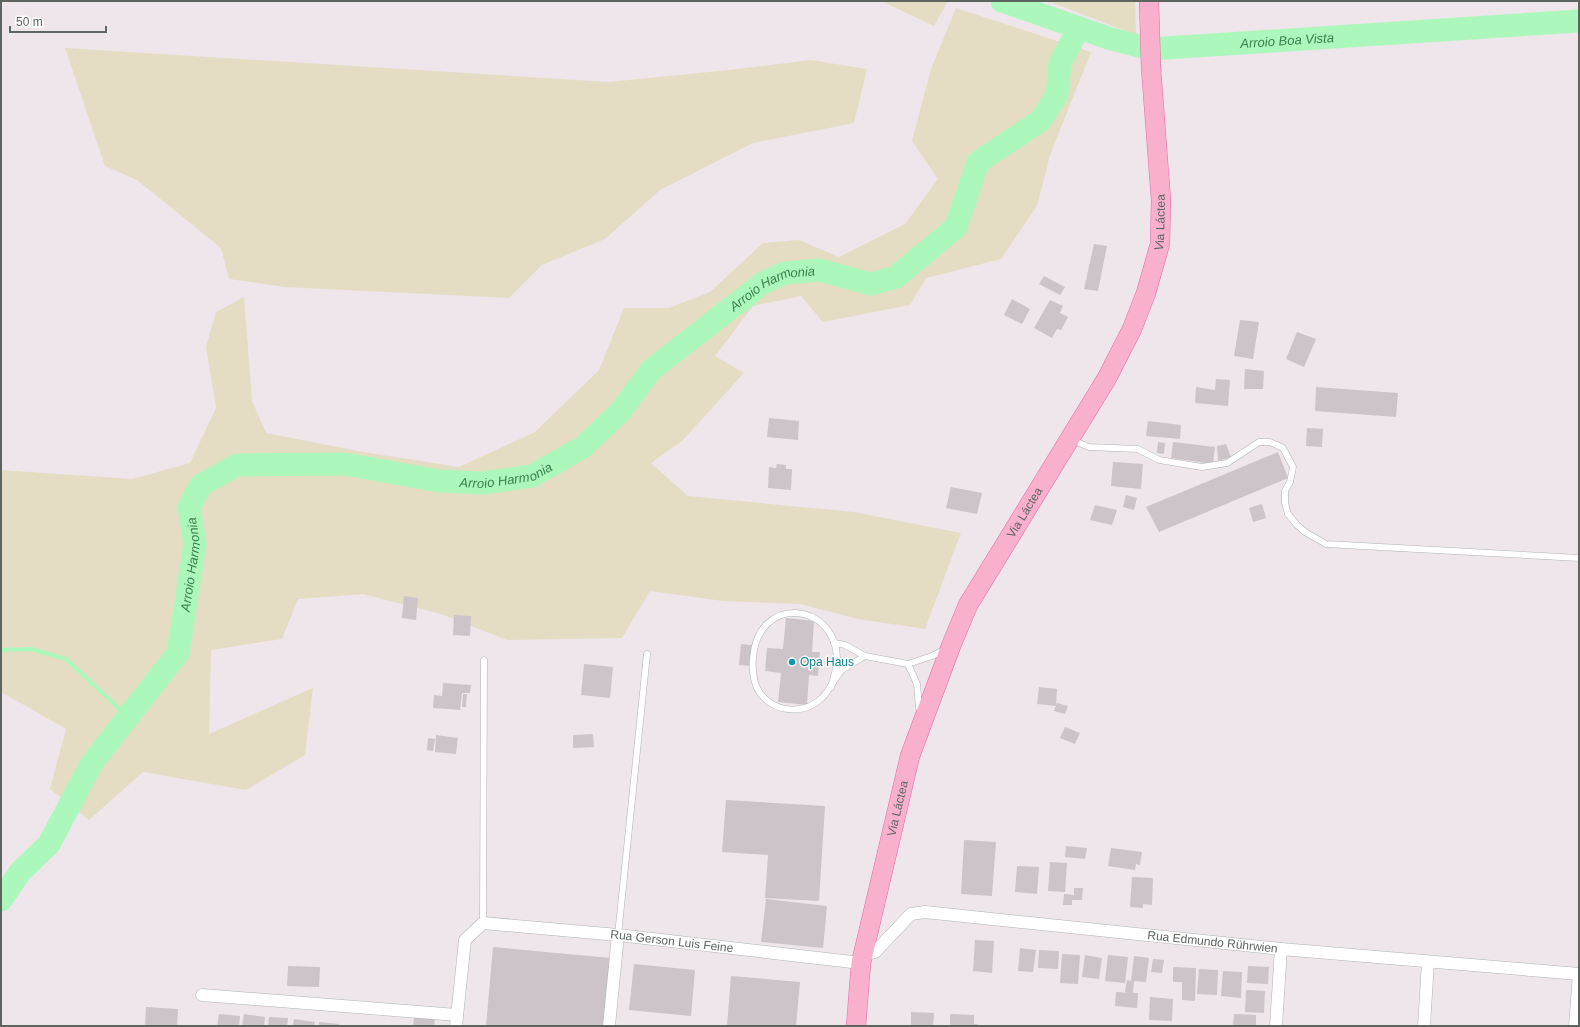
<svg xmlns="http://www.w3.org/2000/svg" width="1580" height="1027" font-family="Arial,sans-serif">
	<rect width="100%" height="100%" fill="#eee6ea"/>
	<g fill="#e4ddc4">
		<polygon points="881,1 948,1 934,26"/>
		<polygon points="1048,1 1135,1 1136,35"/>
		<polygon points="956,8 1091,52 1050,155 1037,206 1001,259 926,278 910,305 823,322 801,296 753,306 715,356 744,373 682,441 651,463 688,496 854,512 961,533 925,629 858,619 800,604 723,601 650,591 622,638 507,640 441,614 363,594 298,599 282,639 211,650 209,734 313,688 305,755 246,790 143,772 89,820 50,789 66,729 1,692 1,470 132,479 190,463 216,408 206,347 216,312 244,297 252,401 266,433 363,452 459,467 535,432 599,370 624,308 669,308 710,292 763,243 799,240 839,257 905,224 938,179 912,141 931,69"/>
		<polygon points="65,48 609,82 729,70 811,60 867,69 854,123 753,143 660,190 605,239 542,265 509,298 285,287 229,279 221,248 137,180 105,166"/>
	</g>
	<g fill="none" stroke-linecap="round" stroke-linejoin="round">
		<polyline stroke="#acf8bc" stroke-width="4" points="1,650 31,649 66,659 128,717"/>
		<g stroke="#acf8bc" stroke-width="23">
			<path id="s1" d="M1002 1 1108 38 1150 49 1579 21"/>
			<path id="s2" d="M1 900 20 872 49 844 92 763 178 653 195 544 189 507 201 485 237 465 345 464 439 481 483 483 532 476 583 447 620 412 651 370 763 283 785 273 819 270 871 284 896 277 956 227 978 162 1040 121 1057 95 1060 63 1079 28"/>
		</g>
	</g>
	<g fill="#ccc4c8">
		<polygon points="1094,244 1107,246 1098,291 1084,289"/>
		<polygon points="1044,276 1065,287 1060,295 1039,284"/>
		<polygon points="1012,299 1030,309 1022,324 1004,315"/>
		<polygon points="1050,300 1063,306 1060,313 1068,317 1061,330 1057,329 1052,338 1034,328"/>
		<polygon points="1240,320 1259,322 1253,359 1234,356"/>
		<polygon points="1297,332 1316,339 1304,367 1286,359"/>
		<polygon points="1245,369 1264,371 1263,389 1244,389"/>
		<polygon points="1216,379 1230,380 1228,406 1195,403 1196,387 1215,390"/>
		<polygon points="1316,387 1398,393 1396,417 1315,411"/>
		<polygon points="769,418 799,421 798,440 767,437"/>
		<polygon points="1148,421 1181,425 1180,439 1146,436"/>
		<polygon points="1307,428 1323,429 1322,447 1306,446"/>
		<polygon points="1158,442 1165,443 1164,454 1157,453"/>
		<polygon points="1173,442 1215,447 1213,464 1171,458"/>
		<polygon points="1226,444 1231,457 1218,461 1217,446"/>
		<polygon points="1278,452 1288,478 1159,532 1146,507"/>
		<polygon points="1113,462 1143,464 1141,489 1111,486"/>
		<polygon points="777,464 786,465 786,469 792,469 791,490 768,488 769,467 776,468"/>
		<polygon points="951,487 982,493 977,514 946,508"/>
		<polygon points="1126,495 1137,498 1134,510 1123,507"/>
		<polygon points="1262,504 1266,518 1253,522 1249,508"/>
		<polygon points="1095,505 1117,510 1112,525 1090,520"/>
		<polygon points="404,596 418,598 416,620 402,618"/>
		<polygon points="454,615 471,616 470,636 453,635"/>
		<polygon points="786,618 814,621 812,652 820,652 818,676 809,675 807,705 778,702 781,673 765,671 767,648 783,649"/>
		<polygon points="741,644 752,645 750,666 739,665"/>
		<polygon points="584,664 613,667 610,698 581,695"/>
		<polygon points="443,683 471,685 470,693 462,693 460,710 433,708 434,695 442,696"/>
		<polygon points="1039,687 1057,689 1056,706 1037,704"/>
		<polygon points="463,694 467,694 466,707 462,707"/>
		<polygon points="1057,703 1068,706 1065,714 1054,711"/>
		<polygon points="1065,727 1080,733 1075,744 1060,738"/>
		<polygon points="593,734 594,747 573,748 573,735"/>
		<polygon points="436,735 458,738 456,754 435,752"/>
		<polygon points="428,738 435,739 433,751 427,750"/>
		<polygon points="726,800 825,806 819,901 765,898 768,855 722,852"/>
		<polygon points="964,840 996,842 992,896 961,894"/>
		<polygon points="1066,846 1087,848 1085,859 1065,857"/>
		<polygon points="1111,848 1142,852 1140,865 1136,864 1135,870 1108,866"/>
		<polygon points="1050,862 1067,863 1065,892 1048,891"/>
		<polygon points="1017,866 1039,867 1037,894 1015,892"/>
		<polygon points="1132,877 1153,878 1152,905 1143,904 1143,908 1130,907"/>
		<polygon points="1074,888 1083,888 1082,900 1072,900 1072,905 1063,905 1064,894 1074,895"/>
		<polygon points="766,899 827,906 823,948 761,942"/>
		<polygon points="975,940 994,941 992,973 973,971"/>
		<polygon points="493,947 611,958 605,1026 486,1026"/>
		<polygon points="1020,948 1036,950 1033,972 1018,971"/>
		<polygon points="1039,950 1059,951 1058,969 1038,968"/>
		<polygon points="1062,954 1080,955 1078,984 1060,983"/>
		<polygon points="1085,955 1102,958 1099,979 1082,977"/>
		<polygon points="1108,955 1128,957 1125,983 1105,981"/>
		<polygon points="1134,956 1149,958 1146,982 1134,981 1133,993 1138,993 1137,1008 1115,1006 1116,992 1129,993 1125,992 1127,980 1131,981"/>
		<polygon points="1153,959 1164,960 1162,973 1151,972"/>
		<polygon points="634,964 695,970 691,1016 629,1010"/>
		<polygon points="288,966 320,967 319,987 287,986"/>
		<polygon points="1248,966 1269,967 1268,984 1247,983"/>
		<polygon points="1173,967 1196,968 1195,1001 1182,1000 1182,982 1173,982"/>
		<polygon points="1199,969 1218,970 1217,995 1197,994"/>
		<polygon points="1223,971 1242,972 1241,998 1221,996"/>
		<polygon points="731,976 800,982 796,1026 727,1026"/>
		<polygon points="1246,990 1265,991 1264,1013 1245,1012"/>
		<polygon points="1150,997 1173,999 1172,1021 1149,1020"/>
		<polygon points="146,1007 178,1009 177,1026 145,1026"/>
		<polygon points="911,1012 934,1013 933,1026 911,1026"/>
		<polygon points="219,1014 240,1016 239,1026 217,1026"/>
		<polygon points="244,1014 265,1017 264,1026 242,1026"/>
		<polygon points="950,1014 974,1015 974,1024 978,1024 978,1026 950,1026"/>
		<polygon points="1234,1014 1256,1015 1256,1026 1233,1026"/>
		<polygon points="414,1016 435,1018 434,1026 413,1026"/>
		<polygon points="269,1017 288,1018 287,1026 268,1026"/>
		<polygon points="294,1019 315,1022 314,1026 293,1026"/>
		<polygon points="319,1022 339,1024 339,1026 319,1026"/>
	</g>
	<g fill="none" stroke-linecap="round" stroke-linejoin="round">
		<defs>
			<g id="service">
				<polyline points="1072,440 1089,447 1138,449 1159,460 1202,467 1227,463 1259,442 1270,442 1283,448 1293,467 1290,482 1285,491 1285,503 1288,514 1297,525 1305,532 1326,544 1579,558"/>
				<polyline points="834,643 845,645 865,656 908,664 932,656 944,650"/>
				<polyline points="908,664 917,684 919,708 921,712"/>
				<path d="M831 687C834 678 837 668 837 658 835 602 758 594 753 658 752 671 753 683 760 693 775 713 804 715 822 698 830 690 834 679 841 671 848 665 857 661 865 656"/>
				<polyline points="483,923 484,660"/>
				<polyline points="618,935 647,654"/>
			</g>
			<g id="minor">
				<path id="s3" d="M864 955 875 952 911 914 925 912 1281 949 1579 974"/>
				<polyline points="202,995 457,1015"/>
				<path id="s4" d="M456 1026 465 940 483 923 618 935 861 963"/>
				<polyline points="609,1026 618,935"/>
				<polyline points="1276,1026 1281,949"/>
				<polyline points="1424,1026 1428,962"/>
				<polyline points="1575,1026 1579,974"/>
			</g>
			<g id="primary">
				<path id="s5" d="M856 1026 861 963 910 756 951 646 968 605 1107 378 1132 329 1146 293 1160 244 1161 200 1151 68 1149 1"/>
			</g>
		</defs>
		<use href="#service" stroke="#aeb4b1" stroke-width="7"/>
		<use href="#minor" stroke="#aeb4b1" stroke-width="13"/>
		<use href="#primary" stroke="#e667a7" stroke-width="20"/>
		<use href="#service" stroke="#fff" stroke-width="6"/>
		<use href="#minor" stroke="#fff" stroke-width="12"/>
		<use href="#primary" stroke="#f9b0cc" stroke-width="19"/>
	</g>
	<circle fill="#0f9aa8" stroke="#fff" stroke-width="1.5" cx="792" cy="662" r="4"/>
	<g text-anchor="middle" stroke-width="3" stroke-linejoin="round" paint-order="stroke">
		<g font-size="12" fill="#5d6560" stroke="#fff">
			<text dy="4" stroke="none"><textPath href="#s5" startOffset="870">Via Láctea</textPath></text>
			<text dy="4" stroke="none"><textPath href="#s5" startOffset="546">Via Láctea</textPath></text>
			<text dy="4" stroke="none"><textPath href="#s5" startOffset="222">Via Láctea</textPath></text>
			<text dy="4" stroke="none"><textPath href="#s4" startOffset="301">Rua Gerson Luis Feine</textPath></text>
			<text dy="4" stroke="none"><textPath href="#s3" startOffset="367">Rua Edmundo Rührwien</textPath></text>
		</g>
		<g font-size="12" fill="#0d838f" stroke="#fff" text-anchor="start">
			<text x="800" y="666">Opa Haus</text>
		</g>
		<g font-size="13" font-style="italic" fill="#3a7f4d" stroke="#fff">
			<text dy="5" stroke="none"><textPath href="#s1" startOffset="293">Arroio Boa Vista</textPath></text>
			<text dy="5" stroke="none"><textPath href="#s2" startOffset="1127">Arroio Harmonia</textPath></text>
			<text dy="5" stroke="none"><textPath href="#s2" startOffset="791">Arroio Harmonia</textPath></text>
			<text dy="5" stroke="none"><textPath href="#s2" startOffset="395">Arroio Harmonia</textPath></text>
		</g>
	</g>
	<rect width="1580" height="1027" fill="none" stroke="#5d6560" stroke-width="4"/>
	<path d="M10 26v6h96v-6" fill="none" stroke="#5d6560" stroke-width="2"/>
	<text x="16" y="26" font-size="12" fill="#5d6560" stroke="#ffffff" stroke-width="3" paint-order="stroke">50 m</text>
</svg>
